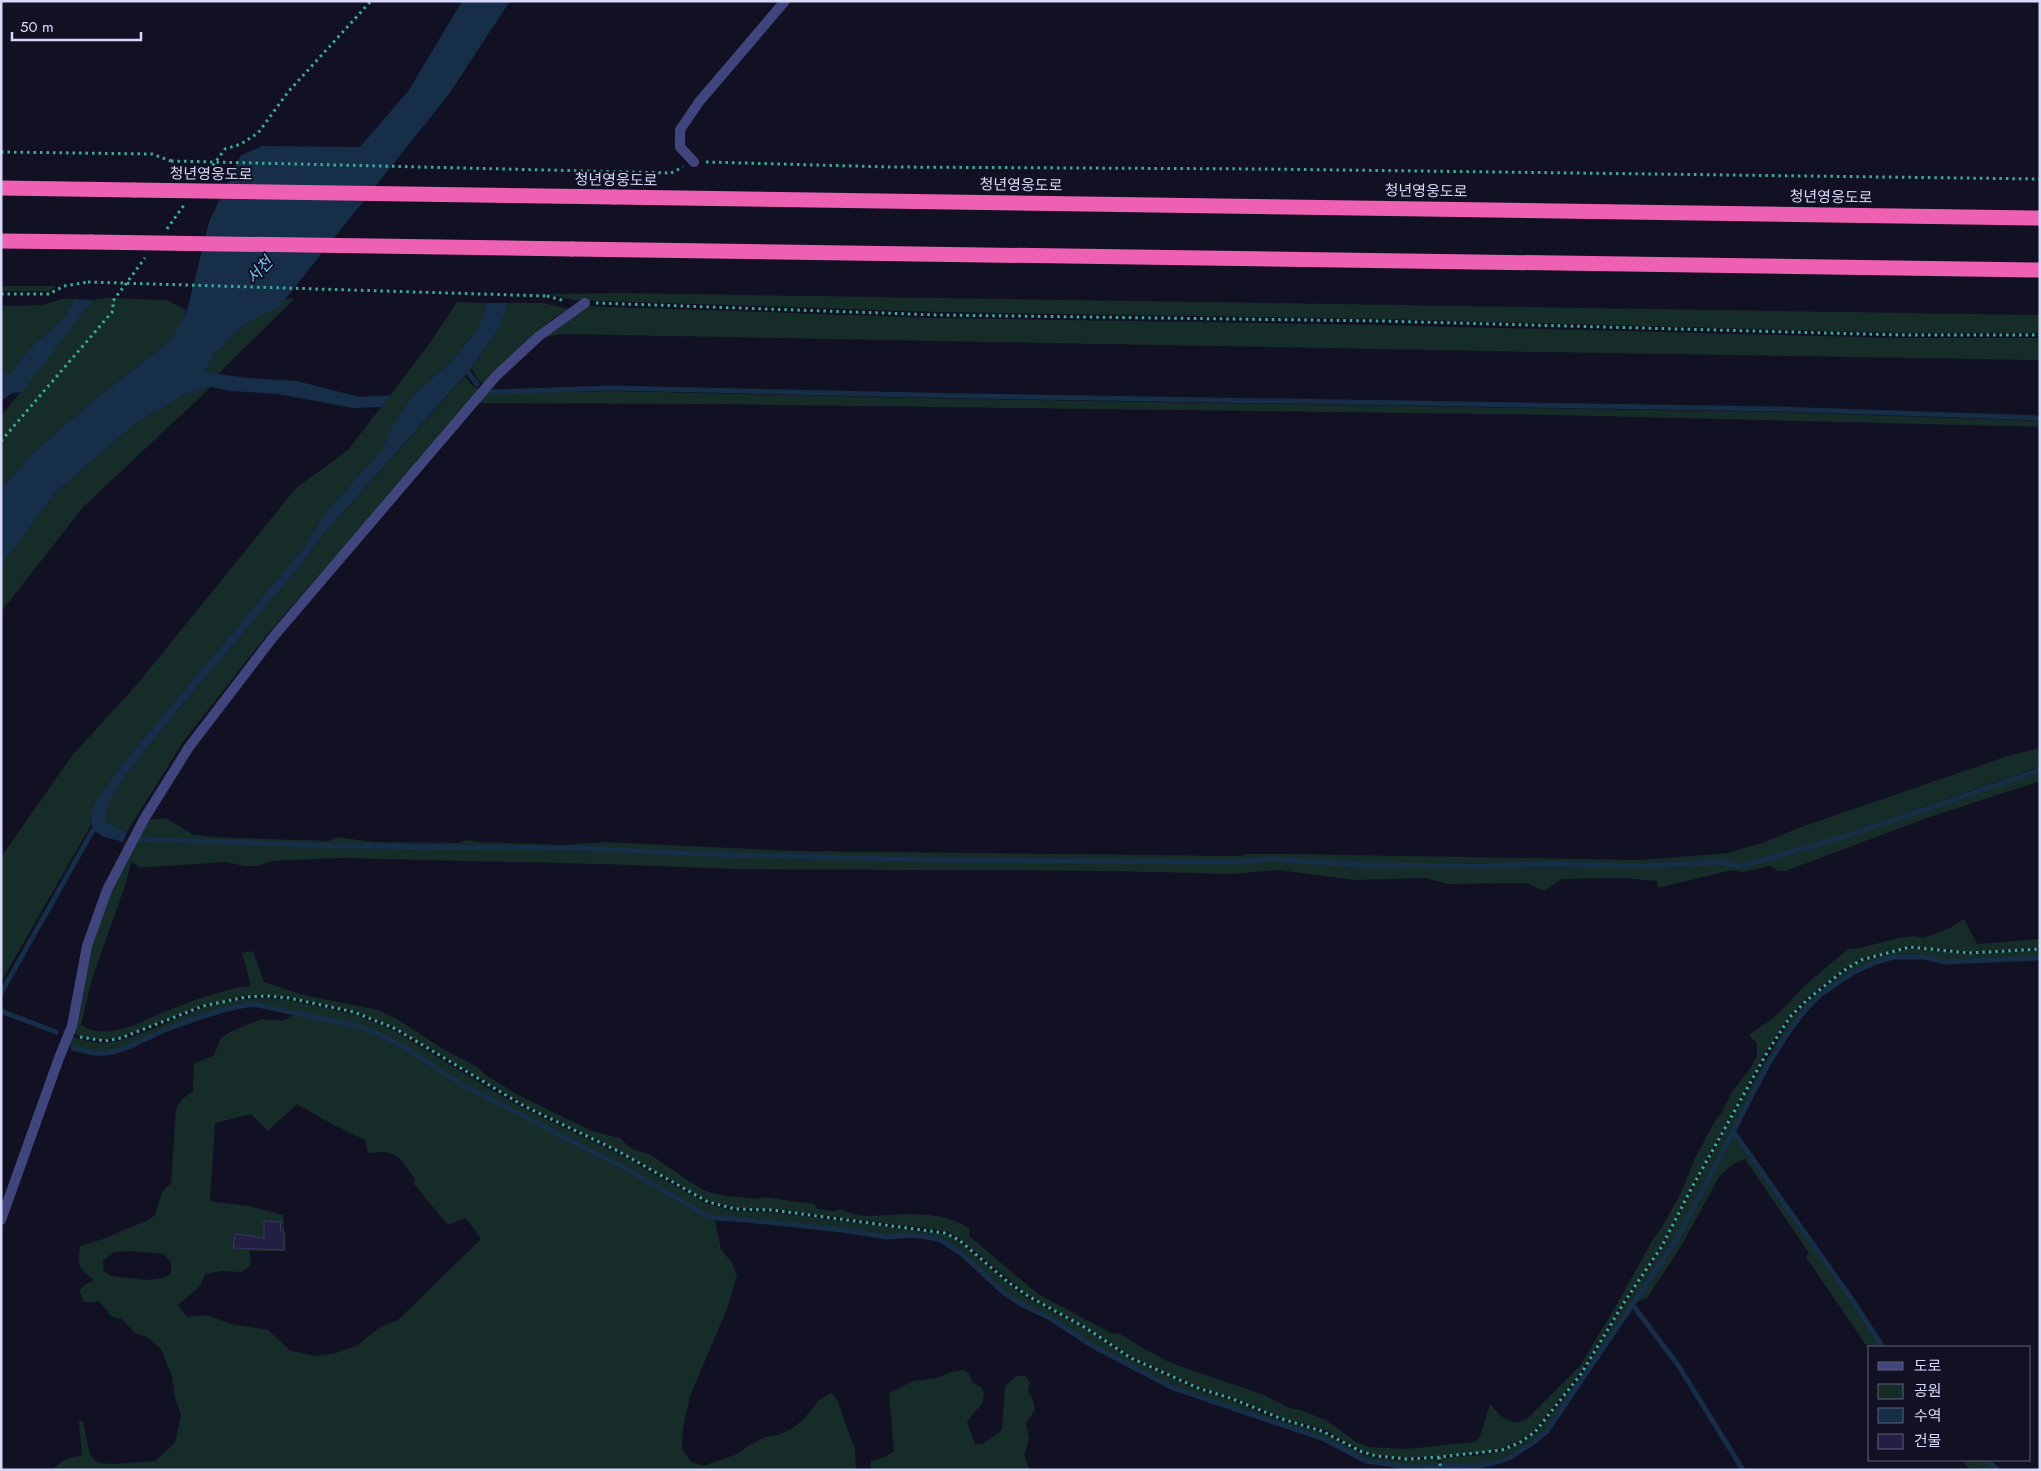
<svg xmlns="http://www.w3.org/2000/svg" width="2041" height="1471" font-family="Jost,'Noto Sans KR',sans-serif">
	<rect width="100%" height="100%" fill="#121123"/>
	<g fill="#152c29" fill-rule="evenodd">
		<polygon points="1,286 56,286 50,291 1,291"/>
		<polygon points="619,293 2040,315 2040,333 1901,333 1381,319 938,312 573,300 547,294"/>
		<polygon points="107,298 167,300 187,311 171,340 88,405 34,452 1,489 1,416 93,300"/>
		<polygon points="62,299 75,299 63,318 28,350 10,374 5,375 1,367 1,306 43,305"/>
		<path d="M285 299H294L218 374 203 372C213 355 226 337 243 325 257 315 274 313 285 299Z"/>
		<polygon points="457,302 486,303 482,319 477,330 453,359 411,398 391,427 383,448 325,513 304,547 123,763 93,805 90,819 91,825 1,982 1,857 71,757 140,681 296,488 348,450 427,347"/>
		<path d="M508 303H543L568 309C535 329 510 356 485 385L479 381 471 368 500 327Z"/>
		<polygon points="585,306 938,318 1381,325 1901,338 2040,338 2040,360 1540,352 560,334 539,339"/>
		<polygon points="465,376 471,384 479,390 472,402 270,631 183,742 127,832 105,821 108,804 123,779 176,712 299,568 321,537"/>
		<polygon points="211,387 83,507 1,612 1,566 55,493 137,422 186,394"/>
		<polygon points="487,390 491,391 492,394 611,391 968,399 1777,412 2040,421 2040,427 1556,415 714,404 476,403"/>
		<path d="M2040 748V767L1845 834 1742 864 1718 860 1630 864 1360 863 1273 857 1236 860 946 858 703 852 578 846 342 844 139 837 138 841 160 842 342 847 577 850 703 856 946 861 1236 864 1273 860 1360 866 1481 867 1544 865 1630 867 1718 863 1742 868 1846 838 2040 771V781L1927 818 1785 871H1778L1770 866 1743 872 1731 870 1658 888 1657 881 1623 878 1562 879 1544 891 1526 883 1448 884 1426 878 1356 880 1278 870 1232 874 1114 871 736 869 601 864 340 858 272 861 257 866H245L225 862 152 867H139L131 862 126 883 92 979 81 1025C111 1043 144 1019 172 1009 197 999 224 989 250 986L249 978 242 953 253 951 264 982 303 995 378 1010 397 1019 443 1049 477 1067 487 1076 518 1095 592 1131 619 1138 632 1149 651 1155 690 1182 708 1192 727 1196 760 1199 763 1197 814 1204 817 1209 834 1211 842 1209C857 1218 869 1216 887 1215 915 1214 946 1212 970 1229L969 1236 1038 1294 1113 1334 1119 1333 1146 1350 1171 1363 1264 1395 1289 1408 1300 1410 1326 1420 1356 1442 1369 1447 1406 1449 1475 1442 1480 1436 1490 1404C1502 1417 1507 1426 1526 1420L1580 1366 1620 1299 1653 1239 1661 1229 1681 1193 1695 1158 1715 1121 1723 1111 1731 1093 1750 1069 1757 1056V1044L1749 1035 1773 1018 1788 1004 1804 986 1848 949 1860 948 1899 938 1915 936 1923 938 1950 928 1964 919 1977 944 2040 939V948L1969 952 1910 946 1861 959 1842 970 1806 999 1789 1016 1767 1050 1690 1189 1661 1246 1624 1300 1580 1373 1534 1431 1518 1442 1501 1449 1484 1453 1408 1458 1376 1455 1361 1450 1323 1429 1282 1418 1234 1398 1199 1387 1132 1357 1086 1327 1028 1295 960 1239 946 1231 772 1209 735 1208 708 1201 618 1150 525 1105 396 1028 355 1011 289 997 267 995 246 996 203 1005 121 1037 104 1040 85 1038 72 1033 90 948 109 891 148 820 166 818 192 834 213 837 329 841 336 837 375 842 458 843 467 840 478 842 563 845 605 842 794 851 1240 856 1246 854H1290L1642 860 1727 853 1765 842 1801 827 2008 756Z"/>
		<path d="M1910 948 1969 954 2040 950V957L1945 961 1925 956H1894L1876 961 1854 971 1820 994 1805 1008 1786 1034 1766 1067 1677 1238 1546 1430C1509 1464 1489 1465 1441 1465L1440 1458 1484 1455 1502 1451 1519 1444 1536 1433 1582 1375 1626 1302 1663 1247 1692 1190 1729 1123 1791 1018 1808 1001 1843 972 1861 961Z"/>
		<path d="M267 998 289 1000 354 1014 395 1031 488 1088 523 1108 617 1153 707 1204 735 1211 772 1212 945 1234 958 1241 1007 1283 1027 1298 1085 1329 1130 1359 1198 1390 1233 1401 1281 1421 1322 1432 1360 1453 1375 1458 1408 1460 1438 1459 1439 1465 1409 1466 1366 1460 1325 1439 1173 1387 1092 1344 1051 1317 1021 1303 1003 1291 962 1253 939 1238 913 1234 887 1236 843 1229 747 1219 715 1217 702 1212 625 1167 464 1085 411 1050 381 1034 357 1026 253 1003C223 1007 193 1018 165 1029 145 1037 128 1048 107 1052 95 1054 76 1051 68 1043L71 1036C82 1040 93 1043 105 1043 132 1041 175 1018 202 1008 223 1001 245 999 267 998Z"/>
		<path d="M293 1015 356 1028 380 1037 410 1053 462 1087 624 1170 701 1215 715 1220 721 1249 732 1263 737 1276 727 1309 690 1396 683 1429 682 1448 690 1461 703 1466 737 1454 748 1446 766 1437 778 1435 791 1429 803 1420 819 1400 831 1393 837 1399 855 1450 856 1470H52C62 1461 68 1456 82 1456L79 1421H83L90 1455 98 1463 113 1464 155 1461 175 1443 181 1415 175 1398 172 1376 161 1349 147 1337 135 1333 122 1319 112 1317 99 1301 92 1303 84 1302 79 1290 86 1284 94 1280C78 1268 77 1266 80 1246L103 1239 148 1220 155 1215 162 1192 171 1183 176 1109 181 1100 193 1091 194 1064 214 1055 221 1038 230 1032 261 1019 283 1021ZM297 1104 332 1124 365 1140 368 1153C399 1150 398 1156 415 1179L414 1184 448 1225 466 1218 481 1239 398 1320 379 1328 358 1345 336 1353 316 1356 291 1351 268 1330 231 1324 207 1315 187 1317 178 1305 201 1285 205 1274 221 1271 242 1272 251 1265 250 1251H286L283 1215 249 1206 210 1201 215 1123 251 1114 268 1131ZM131 1251 164 1254 171 1263V1274L163 1278 146 1280 111 1276 104 1271 103 1261 114 1252Z"/>
		<polygon points="1733,1134 1853,1301 1882,1347 1870,1347 1870,1351 1806,1257 1809,1253 1745,1159 1732,1165 1719,1177 1680,1248 1647,1298 1634,1303 1679,1240"/>
		<polygon points="963,1370 968,1372 973,1383 981,1387 984,1394 982,1403 967,1422 975,1444 983,1444 1002,1430 1005,1386 1016,1376 1026,1376 1030,1383 1028,1391 1033,1400 1035,1410 1026,1423 1029,1439 1024,1455 1030,1470 871,1470 871,1461 885,1457 894,1451 889,1393 913,1381 937,1378 951,1372"/>
		<polygon points="1961,1460 1985,1460 1997,1470 1971,1470"/>
	</g>
	<g fill="#162e48">
		<polygon points="462,1 510,1 449,94 279,307 243,325 214,354 204,372 248,378 297,381 360,397 391,395 381,407 353,408 278,394 231,391 211,387 186,394 137,422 55,493 1,566 1,489 34,452 88,405 171,340 187,311 209,222 241,155 263,146 360,147 409,90"/>
		<polygon points="75,299 93,300 22,392 12,393 1,401 1,367 5,374 10,374 28,350 63,318"/>
		<polygon points="486,303 508,303 500,327 468,372 321,537 299,568 176,712 123,779 108,804 105,821 127,832 123,842 104,837 93,830 90,819 93,805 123,763 304,547 325,513 383,448 391,427 411,398 453,359 477,330 482,319"/>
	</g>
	<g fill="none" stroke-linecap="round" stroke-linejoin="round">
		<g stroke="#162e48" stroke-width="5">
			<polyline points="468,372 477,384"/>
			<polyline points="492,392 611,388 968,396 1777,409 2040,418"/>
			<polyline points="138,839 342,846 577,848 703,854 946,860 1236,862 1273,859 1360,865 1481,866 1544,864 1644,866 1718,862 1742,866 1846,836 2040,770"/>
			<polyline points="1,993 93,830"/>
			<polyline points="1,1011 56,1032"/>
			<path d="M73 1048C84 1051 93 1054 104 1053 125 1052 145 1038 165 1030 193 1019 223 1008 253 1004L357 1026 381 1035 411 1051 464 1086 625 1168 702 1213 715 1218 747 1220 843 1230 887 1237 913 1235 939 1239 962 1254 1003 1292 1021 1304 1050 1318 1091 1345 1173 1388 1324 1439 1366 1461 1409 1467 1477 1466 1494 1463 1509 1458 1534 1442 1547 1431 1677 1239 1766 1068 1787 1034 1806 1009 1821 994 1854 972 1876 962 1894 957H1925L1945 962 2040 958"/>
			<polyline points="1733,1131 1853,1301 1883,1347"/>
			<polyline points="1632,1304 1678,1365 1743,1470"/>
			<polyline points="1986,1460 1998,1470"/>
		</g>
	</g>
	<polygon fill="#231f42" stroke="#39346b" points="264,1221 281,1222 280,1231 284,1232 284,1250 233,1248 235,1234 264,1238"/>
	<g fill="none" stroke-linecap="round" stroke-linejoin="round">
		<g stroke="#3da998" stroke-width="3" stroke-dasharray="2.5 4" stroke-linecap="butt">
			<polyline points="1,152 152,154 171,161"/>
			<polyline points="706,162 891,167 1264,169 2040,179"/>
			<polyline points="671,173 683,167"/>
			<polyline points="205,176 225,149 241,144 258,133 288,92 371,1"/>
			<polyline points="167,229 184,205"/>
			<polyline points="1,294 49,294 64,286 88,282"/>
			<polyline points="547,296 565,301"/>
			<polyline points="596,303 938,315 1381,321 1901,335 2040,335"/>
			<polyline points="1,441 113,311 113,301 145,258"/>
			<polyline points="80,1037 105,1041 121,1038 203,1006 246,997 267,996 289,998 354,1012 396,1029 524,1106 618,1151 708,1202 735,1209 772,1210 945,1233 959,1240 1008,1282 1028,1296 1086,1328 1131,1358 1198,1388 1233,1399 1282,1419 1322,1431 1360,1451 1376,1456 1408,1459 1439,1457 1502,1450 1519,1443 1535,1432 1581,1374 1625,1301 1662,1246 1691,1189 1768,1051 1790,1017 1807,1000 1843,971 1861,960 1910,947 1969,953 2040,949"/>
			<polyline points="1439,1457 1441,1470"/>
		</g>
		<g stroke="#41457d" stroke-width="10">
			<polyline points="694,162 680,147 680,130 699,102 785,1"/>
			<polyline points="1,1220 59,1058 72,1026 87,946 107,890 144,819 189,747 274,636 496,376 539,336 585,303"/>
		</g>
		<g stroke="#ed60b2" stroke-width="15">
			<polyline points="1,188 134,190"/>
			<polyline points="614,197 2040,218"/>
			<polyline points="1,241 91,242"/>
			<polyline points="572,249 2040,270"/>
		</g>
		<g stroke="#3da998" stroke-width="3" stroke-dasharray="2.5 4" stroke-linecap="butt">
			<polyline points="171,161 671,173"/>
			<polyline points="88,282 547,296"/>
		</g>
		<g stroke="#ed60b2" stroke-width="15">
			<polyline points="134,190 614,197"/>
			<polyline points="91,242 572,249"/>
		</g>
	</g>
	<g text-anchor="middle" stroke-width="4" stroke-linejoin="round" paint-order="stroke">
		<g font-size="15" fill="#d8d8fa" stroke="#121123">
			<text transform="translate(211 174) rotate(1)" y="5">청년영웅도로</text>
			<text transform="translate(616 180) rotate(1)" y="5">청년영웅도로</text>
			<text transform="translate(1021 185) rotate(1)" y="5">청년영웅도로</text>
			<text transform="translate(1426 191) rotate(1)" y="5">청년영웅도로</text>
			<text transform="translate(1831 197) rotate(1)" y="5">청년영웅도로</text>
		</g>
		<g font-size="16" font-style="italic" fill="#71c2ef" stroke="#121123">
			<text transform="translate(259 270) rotate(-47)" y="6">서천</text>
		</g>
	</g>
	<rect width="2041" height="1471" fill="none" stroke="#d8d8fa" stroke-width="5"/>
	<rect x="1868" y="1346" width="162" height="115" fill="#121123" stroke="#616179"/>
	<rect x="1878" y="1362" width="25" height="8" fill="#41457d" stroke="#616179"/>
	<text x="1914" y="1371" font-size="15" fill="#d8d8fa">도로</text>
	<rect x="1878" y="1384" width="25" height="15" fill="#152c29" stroke="#616179"/>
	<text x="1914" y="1396" font-size="15" fill="#d8d8fa">공원</text>
	<rect x="1878" y="1408" width="25" height="15" fill="#162e48" stroke="#616179"/>
	<text x="1914" y="1421" font-size="15" fill="#d8d8fa">수역</text>
	<rect x="1878" y="1434" width="25" height="15" fill="#231f42" stroke="#616179"/>
	<text x="1914" y="1446" font-size="15" fill="#d8d8fa">건물</text>
	<path d="M12 32v8h129v-8" fill="none" stroke="#d8d8fa" stroke-width="2.5"/>
	<text x="20" y="32" font-size="15" fill="#d8d8fa" stroke="#121123" stroke-width="4" paint-order="stroke">50 m</text>
</svg>
